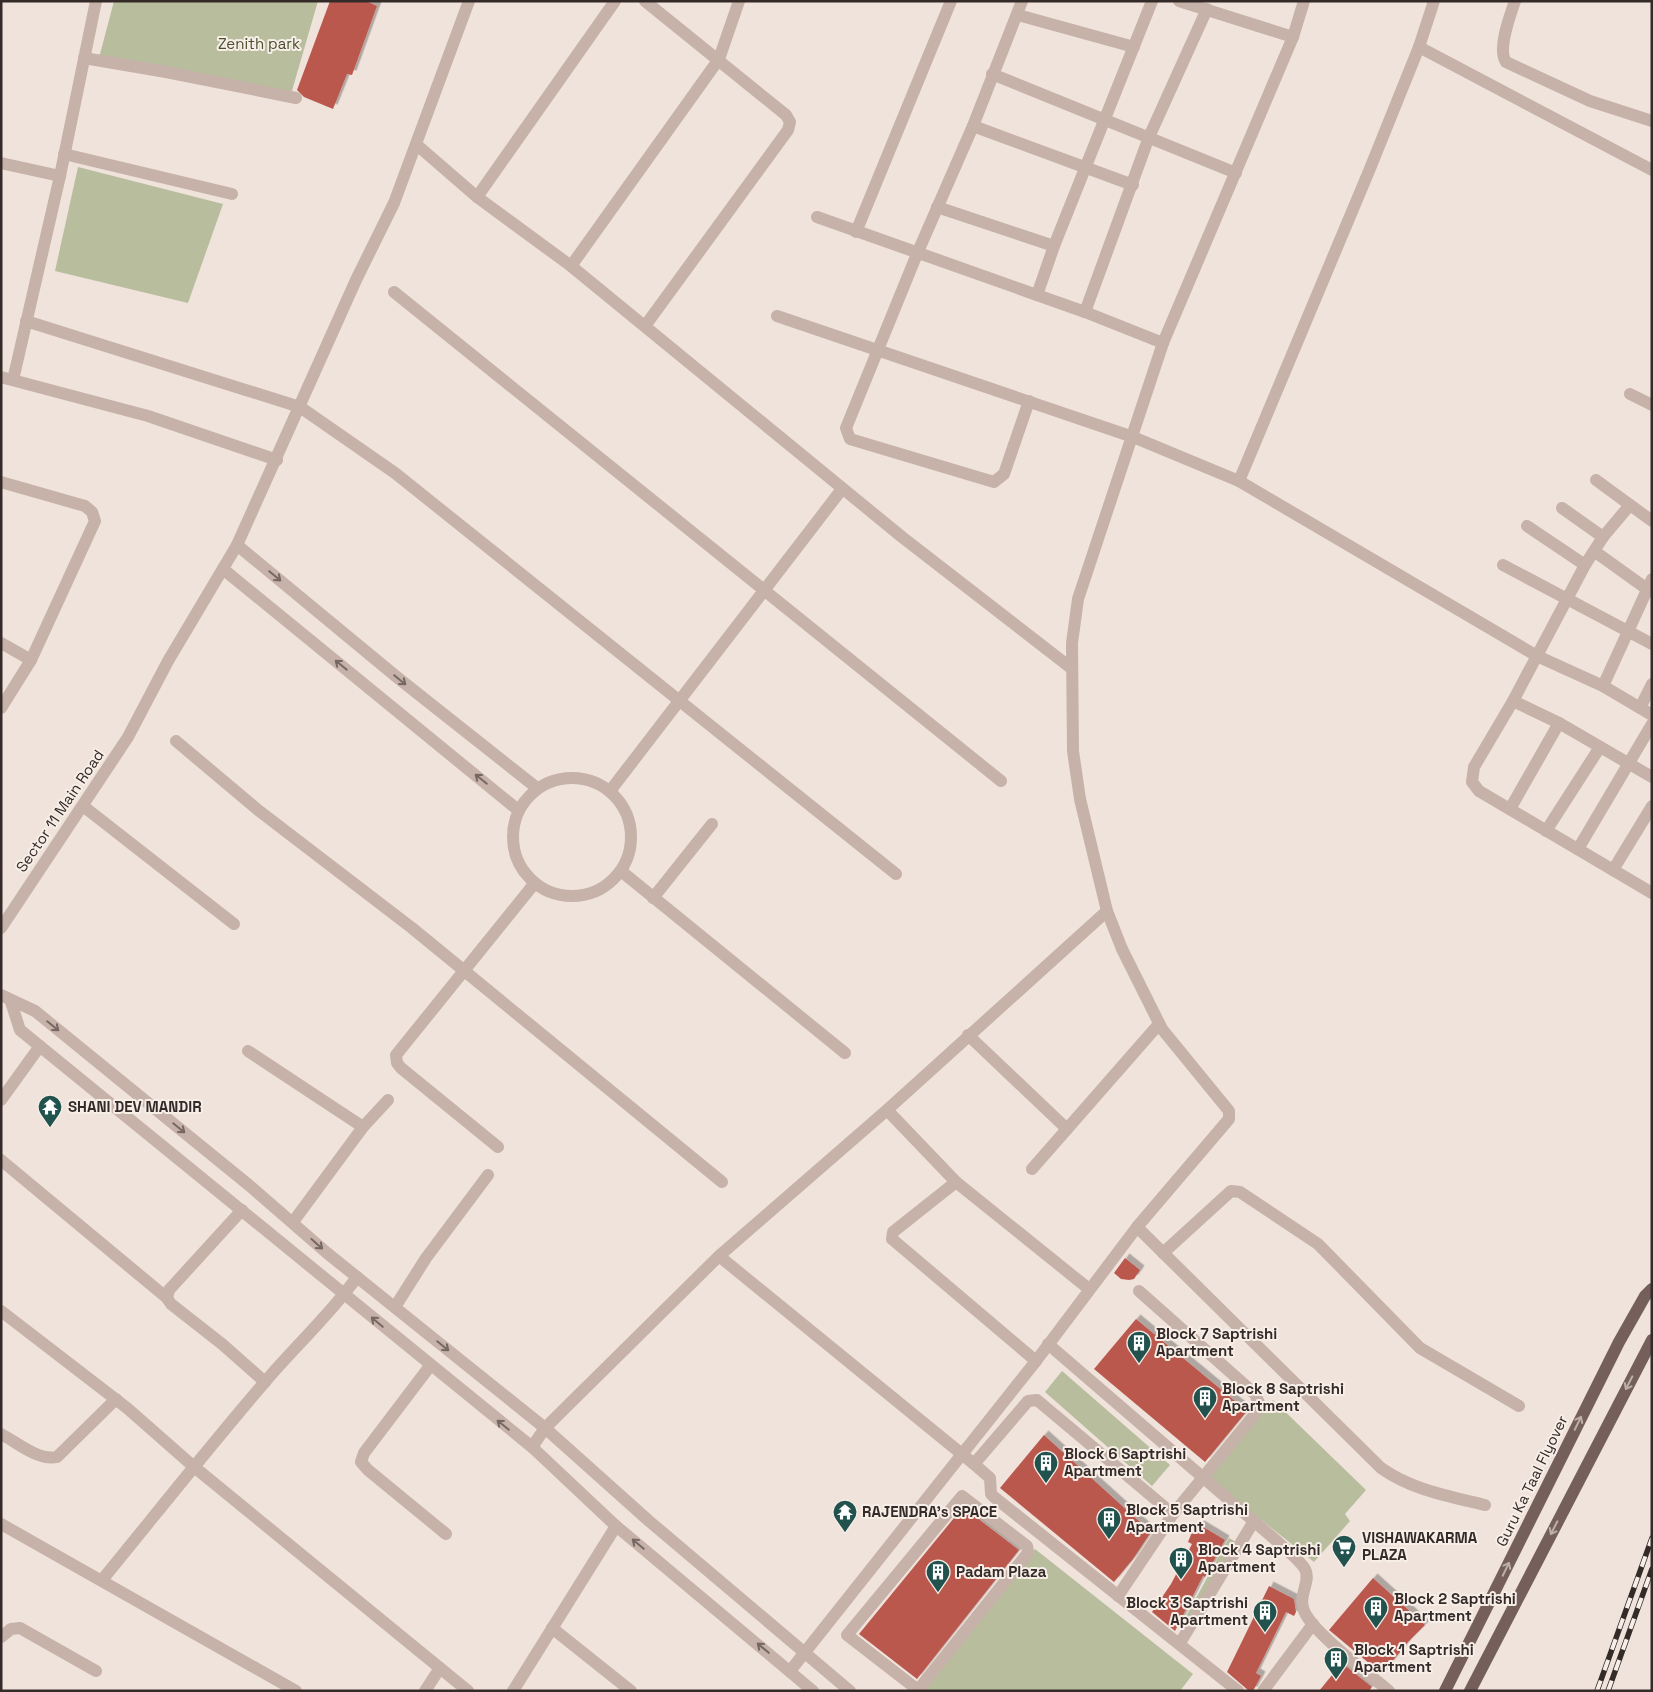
<svg xmlns="http://www.w3.org/2000/svg" width="1653" height="1692" font-family="'Space Grotesk',sans-serif">
	<defs>
		<filter id="shadow"><feDropShadow dx="4.5" dy="-4.5" stdDeviation="0" flood-color="#0004"/></filter>
	</defs>
	<rect width="100%" height="100%" fill="#efe3db"/>
	<g fill="#b7bd9d">
		<polygon points="114,1 318,1 291,94 99,58"/>
		<polygon points="78,167 223,204 188,303 55,271"/>
		<polygon points="1062,1371 1170,1465 1152,1486 1045,1392"/>
		<polygon points="1273,1400 1366,1490 1345,1514 1350,1521 1314,1562 1204,1474"/>
		<polygon points="1229,1538 1243,1546 1190,1634 1180,1627"/>
		<polygon points="1035,1549 1193,1674 1180,1691 924,1691"/>
	</g>
	<g fill="#bb594e" filter="url(#shadow)">
		<polygon points="330,1 366,1 377,6 352,75 347,74 333,109 304,97 297,90"/>
		<polygon points="1125,1258 1140,1270 1134,1279 1129,1280 1121,1279 1114,1273"/>
		<polygon points="1136,1319 1247,1411 1205,1462 1094,1369"/>
		<polygon points="1044,1435 1151,1532 1133,1559 1114,1582 1000,1488"/>
		<polygon points="963,1507 1019,1550 917,1679 859,1634"/>
		<polygon points="1200,1525 1225,1540 1205,1577 1203,1576 1175,1631 1152,1612 1171,1584 1192,1544 1188,1542 1192,1532"/>
		<polygon points="1373,1578 1425,1625 1408,1642 1382,1674 1329,1630"/>
		<polygon points="1269,1586 1294,1599 1296,1612 1294,1616 1286,1612 1256,1673 1261,1676 1253,1691 1249,1691 1227,1672"/>
		<polygon points="1342,1663 1372,1687 1369,1691 1319,1691"/>
	</g>
	<g fill="none" stroke-linecap="round" stroke-linejoin="round">
		<g stroke="#c6b2a9" stroke-width="12">
			<polyline points="645,1 786,115 790,122 788,130 645,326"/>
			<polyline points="1022,1 973,126 917,254 846,428 850,439 994,482 1004,474 1029,401"/>
			<polyline points="1179,1 1293,37"/>
			<path d="M1515 1C1510 16 1497 49 1506 62L1590 101 1652 121"/>
			<polyline points="1018,15 1134,47"/>
			<polyline points="1419,47 1652,170"/>
			<polyline points="84,58 166,72 296,98"/>
			<polyline points="992,74 1236,173"/>
			<polyline points="973,126 1133,185"/>
			<polyline points="417,145 477,197 571,266 902,537 1071,668"/>
			<polyline points="64,154 232,194"/>
			<polyline points="1,163 60,176"/>
			<polyline points="477,197 615,1"/>
			<polyline points="937,207 1054,246 1152,1"/>
			<polyline points="817,217 1085,312 1163,343"/>
			<polyline points="856,232 951,1"/>
			<polyline points="571,266 719,59 739,1"/>
			<polyline points="394,292 1001,781"/>
			<polyline points="1037,295 1054,246"/>
			<polyline points="1085,312 1149,137 1207,9"/>
			<polyline points="777,316 1133,437 1239,481 1537,656 1603,686 1652,715"/>
			<polyline points="26,321 300,407 395,473 896,874"/>
			<polyline points="1,377 148,416 277,460"/>
			<polyline points="13,380 60,176 96,1"/>
			<polyline points="1630,394 1652,405"/>
			<polyline points="1596,480 1652,521"/>
			<polyline points="1239,481 1369,171 1419,47 1434,1"/>
			<polyline points="1,482 85,506 92,512 95,521 31,660 1,708"/>
			<polyline points="1630,505 1603,537 1585,565 1513,701 1474,767 1472,782 1479,791 1652,893"/>
			<polyline points="1562,508 1603,537"/>
			<polyline points="1527,526 1585,565"/>
			<polyline points="237,545 398,678 537,788"/>
			<polyline points="1594,551 1647,589"/>
			<polyline points="1503,565 1652,644"/>
			<polyline points="223,569 518,810"/>
			<polyline points="1,643 31,660"/>
			<polyline points="1603,686 1652,579"/>
			<polyline points="1513,701 1559,723 1652,777"/>
			<polyline points="1640,708 1652,684"/>
			<polyline points="176,741 258,810 412,928 722,1182"/>
			<circle cx="572" cy="837" r="59"/>
			<polyline points="610,791 842,489"/>
			<polyline points="83,806 234,924"/>
			<polyline points="1510,809 1559,723"/>
			<polyline points="1546,831 1600,747"/>
			<polyline points="1578,849 1652,724"/>
			<polyline points="1613,870 1652,806"/>
			<polyline points="621,871 845,1053"/>
			<polyline points="653,898 712,824"/>
			<polyline points="1,928 128,737 168,661 237,545 356,280 394,203 469,1"/>
			<polyline points="1,995 35,1011 250,1186 327,1253 545,1428 649,1521 850,1691"/>
			<polyline points="11,1002 20,1030 532,1447 616,1526 813,1691"/>
			<polyline points="968,1035 1067,1129"/>
			<polyline points="248,1051 363,1127"/>
			<polyline points="1,1100 40,1046"/>
			<polyline points="887,1110 956,1182 893,1232 892,1239 1036,1361"/>
			<polyline points="498,1147 401,1068 397,1063 396,1055 534,884"/>
			<polyline points="1,1160 167,1298"/>
			<polyline points="1032,1169 1159,1024"/>
			<polyline points="956,1182 1089,1289"/>
			<polyline points="242,1210 169,1290 167,1298 171,1304 222,1344 265,1382"/>
			<polyline points="293,1222 363,1127 388,1100"/>
			<path d="M1137 1227 1381 1468C1412 1490 1448 1496 1485 1505"/>
			<polyline points="1163,1253 1231,1191 1240,1192 1318,1244 1420,1348 1519,1406"/>
			<polyline points="719,1256 974,1464 990,1478 991,1494 994,1497 1238,1691"/>
			<polyline points="395,1307 426,1258 488,1175"/>
			<polyline points="1,1311 127,1408 193,1466 468,1691"/>
			<path d="M1048 1344 1278 1542C1286 1550 1299 1559 1305 1569 1312 1582 1296 1596 1305 1613 1316 1635 1368 1673 1389 1691"/>
			<polyline points="430,1366 364,1453 361,1462 368,1470 446,1534"/>
			<path d="M1 1434C18 1443 38 1461 57 1457L116 1399"/>
			<polyline points="532,1447 545,1428 719,1256 887,1110 1107,911"/>
			<polyline points="974,1464 1028,1401 1037,1400 1173,1514"/>
			<polyline points="1,1524 296,1691"/>
			<path d="M102 1580C156 1514 209 1447 264 1383 294 1347 330 1315 357 1277"/>
			<polyline points="1118,1596 1173,1514 1255,1414 1259,1403 1255,1394 1139,1291"/>
			<polyline points="552,1628 631,1691"/>
			<polyline points="1,1637 11,1629 20,1628 96,1671"/>
			<polyline points="1180,1643 1254,1521"/>
			<polyline points="790,1671 1036,1361 1137,1227 1229,1119 1229,1111 1162,1029 1122,949 1107,911 1080,799 1073,751 1072,643 1078,599 1163,343 1293,37 1304,1"/>
			<polyline points="425,1691 440,1668"/>
			<polyline points="513,1691 616,1526"/>
			<polyline points="917,1691 918,1690 1027,1554 1028,1552 1027,1546 962,1496 847,1635 918,1690"/>
			<polyline points="1263,1691 1313,1624"/>
		</g>
		<g stroke="#745f5a" stroke-width="12">
			<polyline points="1445,1691 1619,1342 1645,1296 1652,1289"/>
			<polyline points="1470,1691 1652,1340"/>
		</g>
		<defs>
			<g id="rail">
				<polyline points="1597,1691 1652,1538"/>
				<polyline points="1608,1691 1652,1569"/>
			</g>
		</defs>
		<use href="#rail" stroke="#342a28" stroke-width="5.5"/>
		<use href="#rail" stroke="#f7eee7" stroke-width="4" stroke-dasharray="11" stroke-linecap="butt"/>
	</g>
	<defs><path id="oneway-shaft" d="M-6 0H5M1.5-3L5.5 0L1.5 3" fill="none" stroke-width="1.6" stroke-linecap="round" stroke-linejoin="round" transform="scale(1.25)"/></defs>
	<g stroke="#766762">
		<use href="#oneway-shaft" transform="translate(275 576) rotate(40)"/>
		<use href="#oneway-shaft" transform="translate(341 665) rotate(-141)"/>
		<use href="#oneway-shaft" transform="translate(400 680) rotate(39)"/>
		<use href="#oneway-shaft" transform="translate(481 779) rotate(-141)"/>
		<use href="#oneway-shaft" transform="translate(53 1026) rotate(39)"/>
		<use href="#oneway-shaft" transform="translate(179 1128) rotate(39)"/>
		<use href="#oneway-shaft" transform="translate(317 1244) rotate(42)"/>
		<use href="#oneway-shaft" transform="translate(377 1322) rotate(-140)"/>
		<use href="#oneway-shaft" transform="translate(443 1346) rotate(39)"/>
		<use href="#oneway-shaft" transform="translate(503 1425) rotate(-141)"/>
		<use href="#oneway-shaft" transform="translate(638 1544) rotate(-140)"/>
		<use href="#oneway-shaft" transform="translate(763 1648) rotate(-140)"/>
	</g>
	<g stroke="#bcaea8">
		<use href="#oneway-shaft" transform="translate(1629 1383) rotate(117)"/>
		<use href="#oneway-shaft" transform="translate(1578 1423) rotate(-64)"/>
		<use href="#oneway-shaft" transform="translate(1554 1528) rotate(117)"/>
		<use href="#oneway-shaft" transform="translate(1506 1569) rotate(-64)"/>
	</g>
	<defs>
		<symbol id="temple-pin" viewBox="-11 -11 22 30"><path d="M0 17L-7.5 6A9.5 9.5 0 1 1 7.5 6Z" fill="#21524e" stroke="#f7eee7"/><path d="M0-6L5-2H3V0L6.5 2.5H4V6H1.5V3h-3V6H-4V2.5H-6.5L-3 0V-2H-5Z" fill="#fff"/></symbol>
		<symbol id="building-pin" viewBox="-11 -11 22 30"><path d="M0 17L-7.5 6A9.5 9.5 0 1 1 7.5 6Z" fill="#21524e" stroke="#f7eee7"/><path d="M-4-6H4V6H1V3H-1V6H-4ZM-2.5-4.3h1.7v1.8h-1.7ZM.8-4.3h1.7v1.8H.8ZM-2.5-1h1.7V.8h-1.7ZM.8-1h1.7V.8H.8Z" fill="#fff"/></symbol>
		<symbol id="supermarket-pin" viewBox="-11 -11 22 30"><path d="M0 17L-7.5 6A9.5 9.5 0 1 1 7.5 6Z" fill="#21524e" stroke="#f7eee7"/><path d="M-6-5.5h2.5l.6 2H6L4.5 2H-2.5L-4.4-4H-6ZM-1.5 3.2a1.3 1.3 0 1 0 .1 0ZM3 3.2a1.3 1.3 0 1 0 .1 0Z" fill="#fff"/></symbol>
	</defs>
	<g fill-rule="evenodd">
		<use href="#temple-pin" x="36" y="1093" width="28" height="38"/>
		<use href="#building-pin" x="1125" y="1329" width="28" height="38"/>
		<use href="#building-pin" x="1191" y="1384" width="28" height="38"/>
		<use href="#building-pin" x="1032" y="1449" width="28" height="38"/>
		<use href="#temple-pin" x="831" y="1498" width="28" height="38"/>
		<use href="#building-pin" x="1095" y="1505" width="28" height="38"/>
		<use href="#supermarket-pin" x="1330" y="1533" width="28" height="38"/>
		<use href="#building-pin" x="1167" y="1545" width="28" height="38"/>
		<use href="#building-pin" x="924" y="1558" width="28" height="38"/>
		<use href="#building-pin" x="1362" y="1594" width="28" height="38"/>
		<use href="#building-pin" x="1251" y="1598" width="28" height="38"/>
		<use href="#building-pin" x="1322" y="1645" width="28" height="38"/>
	</g>
	<g text-anchor="middle" stroke-width="4" stroke-linejoin="round" paint-order="stroke">
		<g font-size="15" fill="#48502e" stroke="#f7eee7">
			<text x="259" y="49">Zenith park</text>
		</g>
		<g font-size="15" fill="#342a28" stroke="#f7eee7">
			<text transform="translate(60 811) rotate(-56)" y="5">Sector 11 Main Road</text>
			<text transform="translate(1532 1481) rotate(-64)" y="5">Guru Ka Taal Flyover</text>
		</g>
		<g font-size="15" font-weight="bold" fill="#342a28" stroke="#f7eee7" text-anchor="start">
			<text x="68" y="1112">SHANI DEV MANDIR</text>
			<text x="1156" y="1339">Block 7 Saptrishi<tspan x="1156" dy="17">Apartment</tspan></text>
			<text x="1222" y="1394">Block 8 Saptrishi<tspan x="1222" dy="17">Apartment</tspan></text>
			<text x="1064" y="1459">Block 6 Saptrishi<tspan x="1064" dy="17">Apartment</tspan></text>
			<text x="1126" y="1515">Block 5 Saptrishi<tspan x="1126" dy="17">Apartment</tspan></text>
			<text x="862" y="1517">RAJENDRA's SPACE</text>
			<text x="1362" y="1543">VISHAWAKARMA<tspan x="1362" dy="17">PLAZA</tspan></text>
			<text x="1198" y="1555">Block 4 Saptrishi<tspan x="1198" dy="17">Apartment</tspan></text>
			<text x="956" y="1577">Padam Plaza</text>
			<text x="1394" y="1604">Block 2 Saptrishi<tspan x="1394" dy="17">Apartment</tspan></text>
			<text x="1248" y="1608" text-anchor="end">Block 3 Saptrishi<tspan x="1248" dy="17">Apartment</tspan></text>
			<text x="1354" y="1655">Block 1 Saptrishi<tspan x="1354" dy="17">Apartment</tspan></text>
		</g>
	</g>
	<rect width="1653" height="1692" fill="none" stroke="#342a28" stroke-width="5"/>
</svg>
